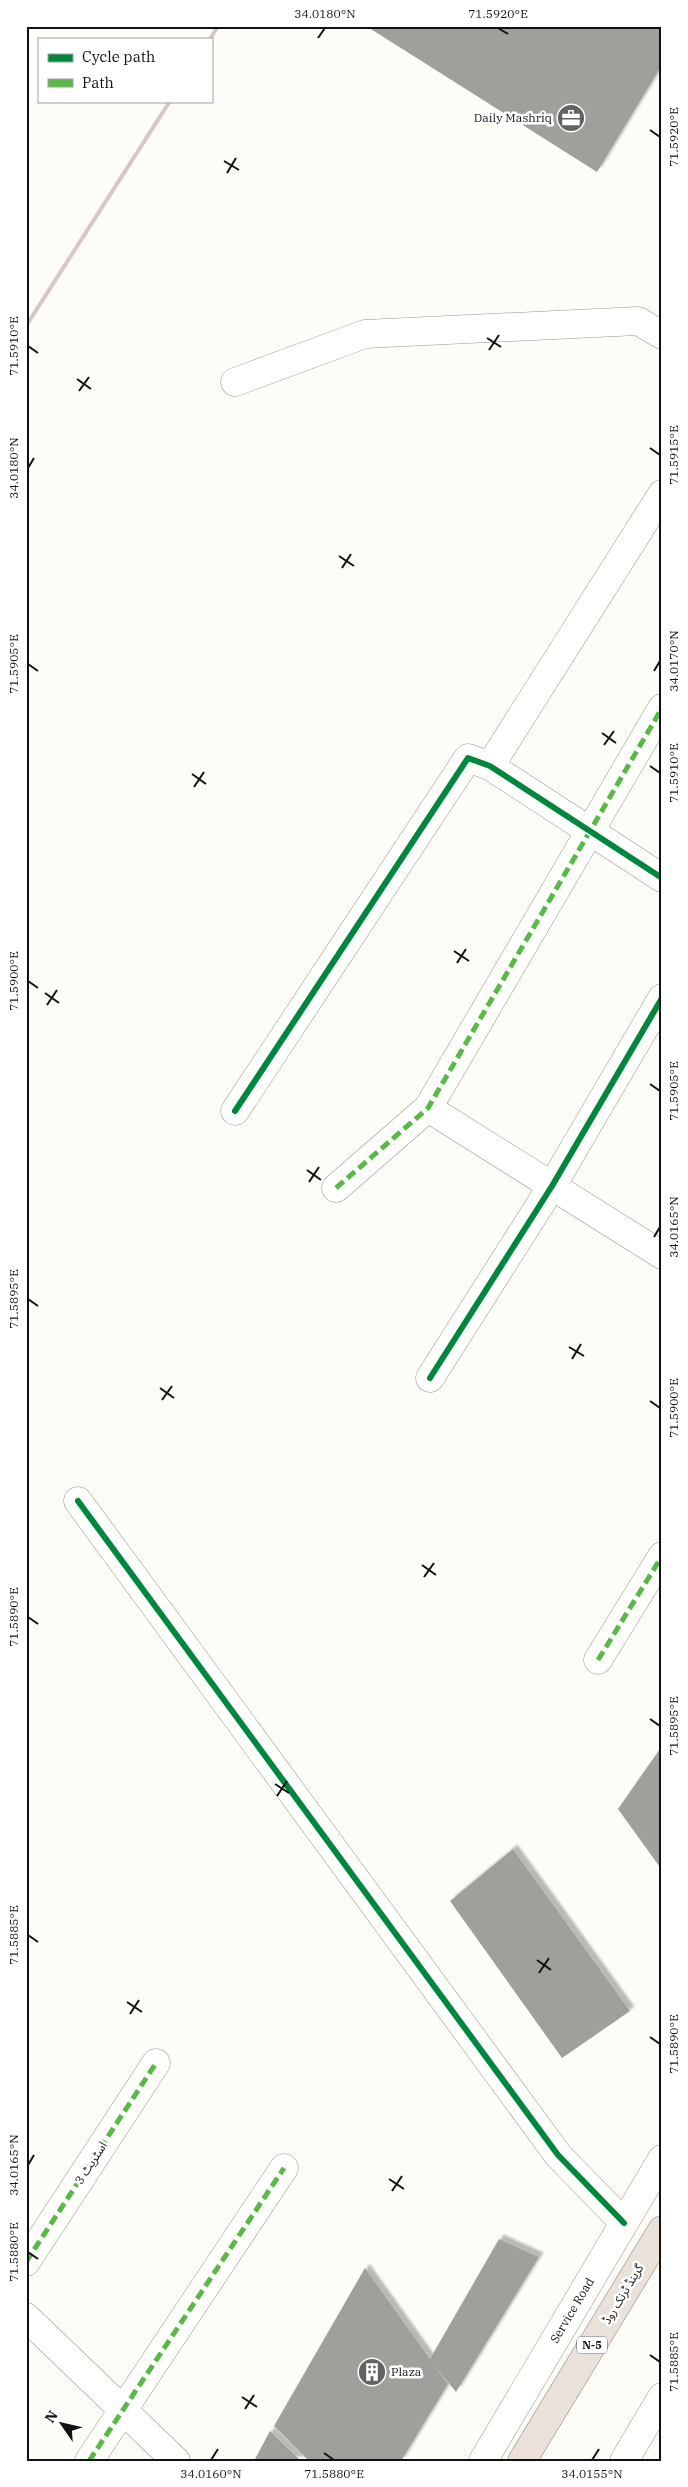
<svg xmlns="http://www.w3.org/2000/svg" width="688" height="2487" font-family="'IBM Plex Serif','Noto Sans Arabic',serif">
	<defs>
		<filter id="shadow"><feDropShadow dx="4.5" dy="-4.5" stdDeviation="1" flood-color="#0004"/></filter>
	</defs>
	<rect width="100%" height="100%" fill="#fdfcf7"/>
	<g fill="#a19f9c" filter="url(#shadow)">
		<polygon points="366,26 662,26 662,65 597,172"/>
		<polygon points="662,1746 662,1870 618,1809"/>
		<polygon points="513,1849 630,2011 562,2058 450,1901"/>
		<polygon points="499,2239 539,2257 456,2392 434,2365 448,2384 401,2461 309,2461 274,2426 365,2268 430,2359"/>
		<polygon points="270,2431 301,2461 254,2461"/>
	</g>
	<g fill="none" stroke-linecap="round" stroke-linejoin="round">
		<defs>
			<g id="minor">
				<polyline points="235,382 365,334 638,321 662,335"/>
				<polyline points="490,766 662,494"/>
				<polyline points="428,1108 662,1255"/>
				<polyline points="235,1111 468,758 490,766 662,878"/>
				<polyline points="336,1188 428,1108 662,708"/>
				<polyline points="430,1378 552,1186 662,998"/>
				<polyline points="78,1501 558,2155 624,2223"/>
				<polyline points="598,1660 662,1556"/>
				<polyline points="26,2262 156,2063"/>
				<polyline points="26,2317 176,2461"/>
				<polyline points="89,2461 284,2168"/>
				<path id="s1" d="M483 2461 662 2159"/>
				<polyline points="624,2461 662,2397"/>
			</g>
			<polyline id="highway" points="522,2461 662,2230"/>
		</defs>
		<use href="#minor" stroke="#979795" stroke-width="29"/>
		<use href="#highway" stroke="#858482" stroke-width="29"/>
		<use href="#minor" stroke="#fffffe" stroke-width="28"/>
		<use href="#highway" stroke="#eae1d8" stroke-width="28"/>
		<g stroke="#d9c6c7" stroke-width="4">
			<polyline points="210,39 218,26"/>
			<polyline points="26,326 170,101"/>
		</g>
		<g stroke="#58b947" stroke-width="5" stroke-dasharray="10 5" stroke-linecap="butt">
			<polyline points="336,1188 428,1108 662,708"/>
			<polyline points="598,1660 662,1556"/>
			<polyline points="26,2262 156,2063"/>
			<polyline points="89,2461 284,2168"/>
		</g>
		<defs>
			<g id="cycleway">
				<polyline points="235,1111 468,758 490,766 662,878"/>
				<polyline points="430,1378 552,1186 662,998"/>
				<polyline points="78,1501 558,2155 624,2223"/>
			</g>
		</defs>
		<use href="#cycleway" stroke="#fff" stroke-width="9"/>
		<use href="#cycleway" stroke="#00873e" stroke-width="6"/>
	</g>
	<path fill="none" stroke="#111" stroke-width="2" d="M498 28 508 34M318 38 325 28M650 130 660 137M224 161 239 170M227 173 236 158M487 338 501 347M28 346 38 353M489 350 499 335M77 379 91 389M79 391 89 377M650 448 660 455M28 468 34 458M339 556 354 566M342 568 351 554M28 664 38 671M654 671 660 661M602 733 616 743M604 745 614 731M650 766 660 773M192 774 206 784M194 787 204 772M454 951 469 961M457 963 466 949M28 981 38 988M45 993 59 1003M47 1005 57 990M650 1084 660 1091M307 1170 321 1180M309 1182 319 1167M654 1237 660 1227M28 1299 38 1306M569 1347 584 1356M572 1359 581 1344M160 1388 174 1398M162 1400 172 1386M650 1401 660 1408M422 1565 436 1575M424 1577 434 1563M28 1617 38 1624M650 1719 660 1726M275 1784 289 1793M277 1796 287 1781M28 1935 38 1942M537 1960 551 1970M539 1973 549 1958M127 2002 142 2012M130 2014 139 2000M650 2037 660 2044M28 2165 34 2155M389 2179 404 2189M392 2191 402 2176M28 2252 38 2259M650 2355 660 2362M242 2397 257 2407M245 2409 254 2395M324 2453 334 2460M211 2460 218 2449M592 2460 599 2449"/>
	<defs>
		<symbol id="office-disc" viewBox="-11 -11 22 22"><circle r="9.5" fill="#646362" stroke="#fff"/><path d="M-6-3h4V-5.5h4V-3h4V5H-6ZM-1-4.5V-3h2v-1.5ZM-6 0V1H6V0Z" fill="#fff"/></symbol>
		<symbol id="building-disc" viewBox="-11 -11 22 22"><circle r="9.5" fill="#646362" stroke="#fff"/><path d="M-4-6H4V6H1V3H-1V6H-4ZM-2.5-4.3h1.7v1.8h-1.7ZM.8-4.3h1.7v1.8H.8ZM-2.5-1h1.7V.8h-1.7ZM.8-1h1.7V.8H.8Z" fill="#fff"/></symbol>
	</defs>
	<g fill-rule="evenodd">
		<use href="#office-disc" x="555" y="102" width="32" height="32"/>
		<use href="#building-disc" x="356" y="2356" width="32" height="32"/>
	</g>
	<g text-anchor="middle" stroke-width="5" stroke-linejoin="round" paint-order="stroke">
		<rect fill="#fff" stroke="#585858" stroke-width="1" x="577" y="2336.5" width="30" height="17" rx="4"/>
		<g font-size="11" font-weight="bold" fill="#111">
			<text x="592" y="2349">N-5</text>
		</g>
		<g font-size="12" fill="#111" stroke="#fff" text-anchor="end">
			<text x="552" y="122">Daily Mashriq</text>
			<text x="391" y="2376" text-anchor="start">Plaza</text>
		</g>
		<g font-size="12" fill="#111" stroke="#fff">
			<text transform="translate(91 2163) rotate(-57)" y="4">اسٹریٹ 3</text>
			<text transform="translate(623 2294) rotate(-59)" y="4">گرینڈ ٹرنک روڈ</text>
			<text dy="4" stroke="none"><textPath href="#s1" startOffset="175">Service Road</textPath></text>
		</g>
	</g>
	<rect width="688" height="2487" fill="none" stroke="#ffffff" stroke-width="55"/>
	<rect x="38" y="38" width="175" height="65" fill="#ffffff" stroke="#a0a0a0"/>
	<rect x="48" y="54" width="25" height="8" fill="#00873e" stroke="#a0a0a0"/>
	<text x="82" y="62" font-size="15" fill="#111111">Cycle path</text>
	<rect x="48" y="79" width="25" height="8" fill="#58b947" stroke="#a0a0a0"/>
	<text x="82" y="88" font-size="15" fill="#111111">Path</text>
	<g transform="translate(62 2424) rotate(304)" stroke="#ffffff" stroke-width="4" paint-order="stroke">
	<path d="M0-4L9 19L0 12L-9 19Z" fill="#111111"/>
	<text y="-8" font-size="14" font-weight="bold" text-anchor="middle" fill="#111111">N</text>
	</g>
	<rect x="28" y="28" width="632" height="2432" fill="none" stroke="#111" stroke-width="2"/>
	<g font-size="12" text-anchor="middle" fill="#111">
		<text x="325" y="18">34.0180°N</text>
		<text x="498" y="18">71.5920°E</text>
		<text transform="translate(674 137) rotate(-90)" y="4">71.5920°E</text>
		<text transform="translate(14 346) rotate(-90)" y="4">71.5910°E</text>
		<text transform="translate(674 455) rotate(-90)" y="4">71.5915°E</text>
		<text transform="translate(14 468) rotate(-90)" y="4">34.0180°N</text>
		<text transform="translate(674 661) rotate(-90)" y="4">34.0170°N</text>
		<text transform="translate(14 664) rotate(-90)" y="4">71.5905°E</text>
		<text transform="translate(674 773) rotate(-90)" y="4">71.5910°E</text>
		<text transform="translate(14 981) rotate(-90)" y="4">71.5900°E</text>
		<text transform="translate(674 1091) rotate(-90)" y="4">71.5905°E</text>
		<text transform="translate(674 1227) rotate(-90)" y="4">34.0165°N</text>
		<text transform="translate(14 1299) rotate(-90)" y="4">71.5895°E</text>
		<text transform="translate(674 1408) rotate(-90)" y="4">71.5900°E</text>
		<text transform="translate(14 1617) rotate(-90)" y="4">71.5890°E</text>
		<text transform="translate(674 1726) rotate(-90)" y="4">71.5895°E</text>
		<text transform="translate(14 1935) rotate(-90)" y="4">71.5885°E</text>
		<text transform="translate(674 2044) rotate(-90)" y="4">71.5890°E</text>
		<text transform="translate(14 2165) rotate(-90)" y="4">34.0165°N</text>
		<text transform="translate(14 2252) rotate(-90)" y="4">71.5880°E</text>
		<text transform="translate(674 2362) rotate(-90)" y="4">71.5885°E</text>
		<text x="211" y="2478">34.0160°N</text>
		<text x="334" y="2478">71.5880°E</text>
		<text x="592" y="2478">34.0155°N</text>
	</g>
</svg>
